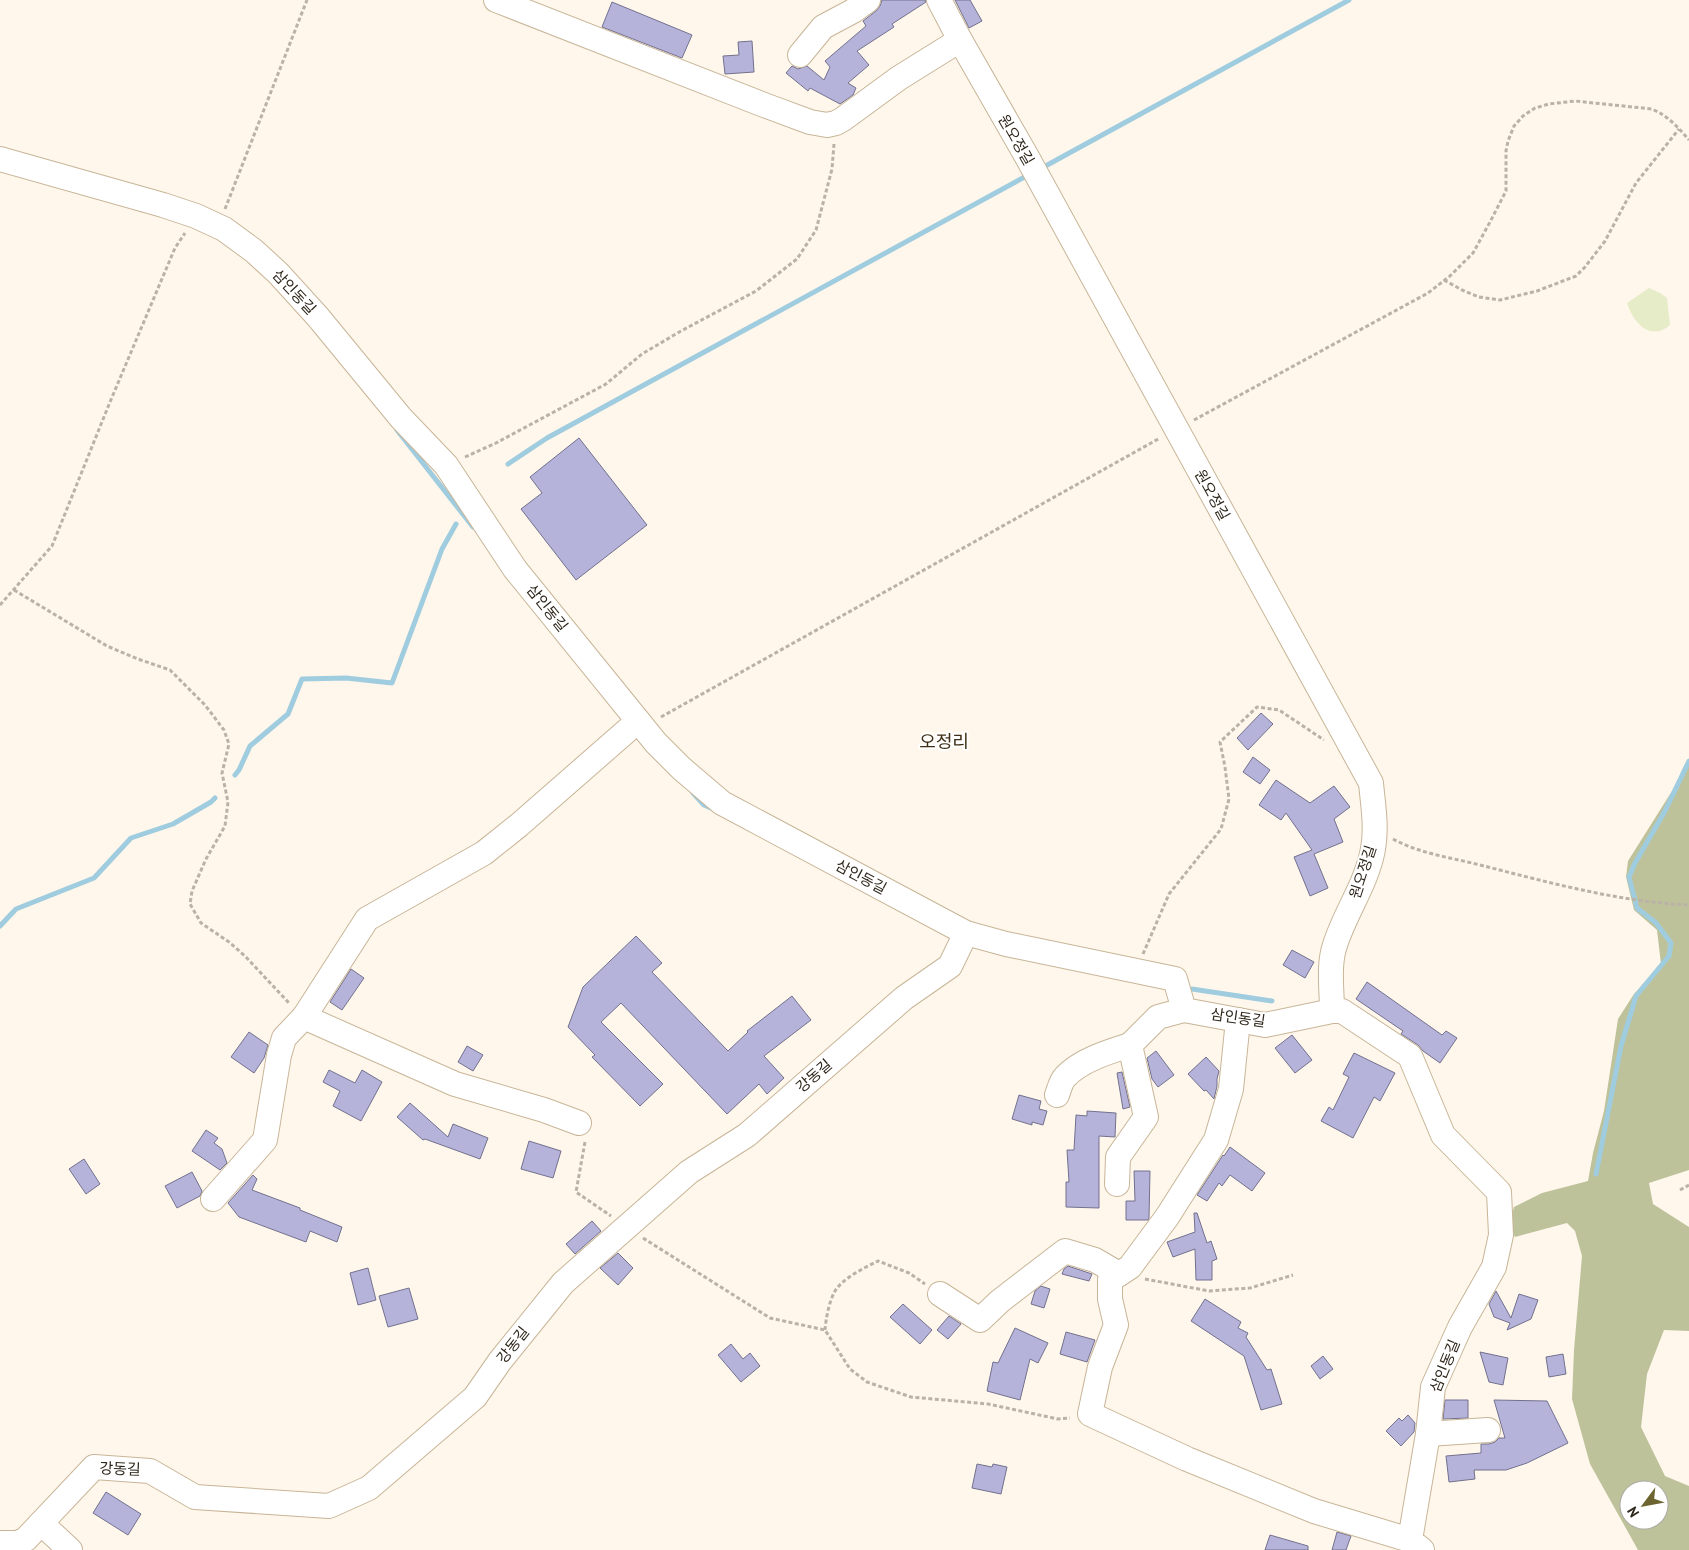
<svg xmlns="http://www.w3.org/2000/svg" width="1689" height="1550" font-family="'PT Sans','Noto Sans KR',sans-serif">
	<rect width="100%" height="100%" fill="#fff7eb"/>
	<path fill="#e7ecc8" d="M1649 288 1660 293 1667 298 1670 325C1651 342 1633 323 1627 303Z"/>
	<path fill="#bec29b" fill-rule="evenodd" d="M1689 764V1170L1649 1183 1653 1204 1689 1227V1331L1664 1330 1647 1374 1641 1427 1665 1476 1689 1486V1550H1638L1590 1464 1572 1399 1574 1350 1582 1256 1575 1231 1567 1223 1515 1237 1509 1225 1514 1207 1542 1193 1588 1181 1593 1153 1604 1111 1618 1019 1634 994 1661 964 1657 930 1634 910 1626 877 1628 861ZM1629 1490H1659V1520H1629Z"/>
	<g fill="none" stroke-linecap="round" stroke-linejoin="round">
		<g stroke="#a0ccdf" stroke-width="5">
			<polyline points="1040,169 1349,0"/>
			<polyline points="397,430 473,527"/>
			<polyline points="508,464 547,438 1030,174"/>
			<polyline points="235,775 239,770 250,746 288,714 302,679 346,678 392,683 442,549 456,524"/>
			<polyline points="693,793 704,805 713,809"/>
			<polyline points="0,926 16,909 94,878 131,838 173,824 211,802 215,798"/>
			<polyline points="1192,989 1272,1001"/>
			<polyline points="1596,1174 1621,1046 1636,996 1669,956 1671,943 1656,923 1637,908 1629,877 1635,863 1665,811 1689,761"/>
		</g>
	</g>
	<g fill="#b5b3da" stroke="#72718e">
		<polygon points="882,0 925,0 926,2 892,24 894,27 857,51 869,65 848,83 856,88 853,95 840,104 810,88 808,91 786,73 792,66 798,69 807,66 824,80 830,67 825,61 866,26 863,21 876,11 880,6"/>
		<polygon points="955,0 970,0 982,21 969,28"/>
		<polygon points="612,2 692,35 682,58 602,27"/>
		<polygon points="752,41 754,72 725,74 723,56 739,55 738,42"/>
		<polygon points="579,438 647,525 576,580 521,509 542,493 530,477"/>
		<polygon points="1261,713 1273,724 1248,750 1237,738"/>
		<polygon points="1253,757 1270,770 1260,784 1243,772"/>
		<polygon points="1276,780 1310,803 1334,786 1350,807 1334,819 1343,842 1314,854 1328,888 1310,896 1294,857 1312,850 1286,813 1281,820 1259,805"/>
		<polygon points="636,936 662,963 652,972 728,1051 748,1032 747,1031 792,996 811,1020 764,1056 784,1078 767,1094 759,1084 727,1114 621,1003 601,1022 663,1084 640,1106 592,1057 595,1055 568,1027 583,987"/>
		<polygon points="1292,950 1314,962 1305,978 1283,965"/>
		<polygon points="351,969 364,978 342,1010 330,1002"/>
		<polygon points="1367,982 1442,1035 1446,1031 1457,1038 1440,1063 1423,1051 1418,1045 1401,1034 1403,1031 1356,999"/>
		<polygon points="249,1032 268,1045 264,1058 254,1073 231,1057"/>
		<polygon points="1292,1035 1312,1060 1295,1073 1275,1048"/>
		<polygon points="467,1046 483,1055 473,1071 458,1062"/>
		<polygon points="1156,1051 1174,1075 1158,1087 1152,1079 1147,1058"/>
		<polygon points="1354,1053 1395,1073 1380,1101 1374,1097 1353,1138 1321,1121 1329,1107 1333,1110 1349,1077 1343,1074"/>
		<polygon points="1206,1057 1219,1071 1217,1079 1217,1086 1214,1099 1206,1090 1204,1091 1188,1074"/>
		<polygon points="329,1070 355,1083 362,1070 382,1082 361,1121 333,1106 340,1091 323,1082"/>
		<polygon points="1122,1072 1130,1107 1123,1109 1117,1073"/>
		<polygon points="1019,1095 1041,1101 1039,1109 1047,1111 1043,1125 1032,1122 1032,1125 1012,1119"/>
		<polygon points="410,1103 448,1137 453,1124 488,1138 480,1159 425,1139 423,1140 397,1117"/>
		<polygon points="1087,1111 1116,1113 1115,1137 1099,1136 1099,1208 1066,1207 1066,1182 1069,1182 1067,1150 1074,1150 1076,1115 1087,1116"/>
		<polygon points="206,1130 218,1138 214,1143 222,1149 227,1163 220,1170 192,1151"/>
		<polygon points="529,1141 561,1151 553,1178 521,1169"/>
		<polygon points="1230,1147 1265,1173 1252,1191 1230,1175 1222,1186 1219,1183 1207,1201 1197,1195 1223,1155 1224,1156"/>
		<polygon points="84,1159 100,1184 86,1194 69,1169"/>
		<polygon points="1134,1171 1150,1171 1149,1218 1148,1220 1126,1220 1126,1201 1135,1201"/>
		<polygon points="192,1172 202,1191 200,1196 177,1208 165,1186"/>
		<polygon points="253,1175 257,1179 252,1190 300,1208 300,1210 342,1227 337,1242 310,1231 306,1242 239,1217 228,1203"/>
		<polygon points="1194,1213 1197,1213 1207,1243 1211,1241 1217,1259 1212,1261 1212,1280 1196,1280 1195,1249 1173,1257 1167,1242 1195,1232"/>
		<polygon points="592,1221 601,1231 575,1254 566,1244"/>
		<polygon points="618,1253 633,1268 618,1285 600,1268"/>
		<polygon points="1068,1266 1092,1274 1089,1281 1062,1274 1064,1269"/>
		<polygon points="368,1268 376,1300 358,1305 350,1273"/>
		<polygon points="1041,1286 1050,1289 1044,1308 1031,1304 1035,1291"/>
		<polygon points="409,1288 418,1319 388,1327 379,1296"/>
		<polygon points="1496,1291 1511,1318 1519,1294 1538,1300 1531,1319 1507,1330 1510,1323 1494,1317 1489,1304"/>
		<polygon points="1205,1299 1241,1322 1238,1328 1248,1333 1246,1337 1267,1370 1271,1369 1282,1404 1261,1410 1244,1356 1191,1321"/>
		<polygon points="903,1304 932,1330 920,1344 890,1317"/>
		<polygon points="949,1316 961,1324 948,1339 937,1330"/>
		<polygon points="1015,1328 1048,1343 1038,1363 1030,1359 1020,1400 987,1391 993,1362 998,1363"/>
		<polygon points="1066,1332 1095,1340 1087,1362 1060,1354"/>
		<polygon points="731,1344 743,1359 750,1353 760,1366 741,1382 718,1355"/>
		<polygon points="1480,1352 1508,1358 1503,1385 1489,1382"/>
		<polygon points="1563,1354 1566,1374 1549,1377 1546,1357"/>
		<polygon points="1323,1356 1333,1369 1320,1379 1311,1366"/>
		<polygon points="1445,1400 1468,1400 1468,1418 1443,1419"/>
		<polygon points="1494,1400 1547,1401 1568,1443 1527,1463 1506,1470 1474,1470 1475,1479 1449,1482 1446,1456 1481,1453 1481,1444 1489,1444 1495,1442 1499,1438 1505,1438"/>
		<polygon points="1408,1415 1415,1423 1414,1432 1401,1446 1386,1431 1399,1418 1402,1421"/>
		<polygon points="977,1464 992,1467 993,1464 1007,1467 1001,1494 972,1488"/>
		<polygon points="106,1492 141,1514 128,1535 93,1513"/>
		<polygon points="1337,1532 1351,1536 1346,1550 1332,1550"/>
		<polygon points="1270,1535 1308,1546 1308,1550 1265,1550"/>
	</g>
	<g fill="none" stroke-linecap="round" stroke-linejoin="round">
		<defs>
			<g id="minor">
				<polyline points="496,0 764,105 810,122 827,125 836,123 843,119 899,78 960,40"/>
				<path d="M939 0 960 40 1027 157 1371 783C1373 805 1377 827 1373 849 1367 883 1345 913 1335 945 1328 965 1332 990 1332 1011"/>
				<polyline points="800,55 823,27 853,11 868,0"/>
				<polyline points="0,159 163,205 196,216 224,229 254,251 278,273 318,317 401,418 446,465 515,569 656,743 681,768 722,803 966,933 1006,944 1175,979 1184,1010 1265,1025 1332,1011 1342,1011 1410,1056 1443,1135 1499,1192 1501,1235 1494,1267 1460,1327 1433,1387 1428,1434 1410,1540 1422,1550"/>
				<polyline points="304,1017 455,1084 544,1110 579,1123"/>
				<polyline points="1238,1020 1231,1089 1216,1140 1167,1217 1130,1267 1110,1280 1110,1299 1116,1325 1100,1367 1090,1414 1187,1459 1314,1511 1410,1540"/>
				<path d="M1057 1095C1059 1090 1061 1081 1065 1077 1081 1060 1108 1052 1130 1045"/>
				<polyline points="1117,1184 1118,1157 1146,1117 1130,1045 1158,1017 1184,1010"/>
				<polyline points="213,1199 265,1140 279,1055 284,1038 304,1017 367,919 484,853 519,825 638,721"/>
				<polyline points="940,1294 980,1320 1000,1301 1065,1251 1095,1260 1119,1274"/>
				<polyline points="1428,1434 1488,1430"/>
				<polyline points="41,1523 70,1550"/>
				<polyline points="0,1543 18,1543 26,1539 94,1467 150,1471 195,1497 329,1506 369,1488 475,1397 500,1361 563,1283 689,1172 747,1135 904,998 950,966 966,933"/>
			</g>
		</defs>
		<use href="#minor" stroke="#c8b598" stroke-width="26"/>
		<g stroke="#bab2a6" stroke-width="3" stroke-dasharray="4 2.5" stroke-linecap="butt">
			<polyline points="225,209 307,0"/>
			<polyline points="1444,280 1462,290 1479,297 1500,300 1537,291 1576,276 1585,267 1605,241 1636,183 1679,129"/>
			<path d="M1194 420 1428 293 1450 276 1473 253 1490 222 1506 191V151L1508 141 1514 126 1523 116 1535 108 1549 104 1575 101 1652 109C1668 116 1678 127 1689 140"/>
			<polyline points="465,457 496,443 606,384 642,354 681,331 756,291 797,259 816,230 832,169 834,144"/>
			<polyline points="14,590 107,646 138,659 170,670 205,705 224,730 229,744 222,773 228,802 225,826 206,859 192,891 190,904 201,923 229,942 245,956 289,1003"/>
			<polyline points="0,605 52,546 110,402 175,248 185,233"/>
			<polyline points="661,717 1160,438"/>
			<path d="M1393 839C1420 854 1454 858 1484 866 1551 883 1620 902 1689 905"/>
			<polyline points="1143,954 1169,894 1221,829 1229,799 1225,767 1220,742 1257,707 1279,710 1324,740"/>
			<polyline points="585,1142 576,1192 611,1216"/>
			<polyline points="1680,1190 1689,1185"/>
			<polyline points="643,1238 770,1318 825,1330 850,1369 867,1382 911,1397 988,1404 1058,1419 1070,1418"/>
			<polyline points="1145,1279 1209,1291 1250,1288 1293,1275"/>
			<path d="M825 1330C826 1318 829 1302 835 1291 843 1278 864 1268 878 1261L909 1273 925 1284"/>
		</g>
		<use href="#minor" stroke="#fff" stroke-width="24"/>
	</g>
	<g text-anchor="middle" stroke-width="4" stroke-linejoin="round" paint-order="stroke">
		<g font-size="15" fill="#2e271c" stroke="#fff">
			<text transform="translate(1016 140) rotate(60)" y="5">원오정길</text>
			<text transform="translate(294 292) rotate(47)" y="5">삼인동길</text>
			<text transform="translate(1212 495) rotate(61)" y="5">원오정길</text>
			<text transform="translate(547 608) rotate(51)" y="5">삼인동길</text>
			<text transform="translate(1363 872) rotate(-72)" y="5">원오정길</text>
			<text transform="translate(861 877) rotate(28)" y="5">삼인동길</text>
			<text transform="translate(1238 1018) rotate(8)" y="5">삼인동길</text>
			<text transform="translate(814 1076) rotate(-41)" y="5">강동길</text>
			<text transform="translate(513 1345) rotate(-52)" y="5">강동길</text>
			<text transform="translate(1445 1366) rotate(-68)" y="5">삼인동길</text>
			<text transform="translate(120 1469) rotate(2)" y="5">강동길</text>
		</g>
		<g font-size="18" fill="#3e2e15" stroke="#fff">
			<text x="944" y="748">오정리</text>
		</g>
	</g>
	<g transform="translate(1644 1505) rotate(238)"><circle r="24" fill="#ffffff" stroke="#aba9a4"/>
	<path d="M0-4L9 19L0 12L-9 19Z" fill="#6d6531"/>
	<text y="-8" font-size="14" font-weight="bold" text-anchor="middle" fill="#2e271c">N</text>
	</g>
</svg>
